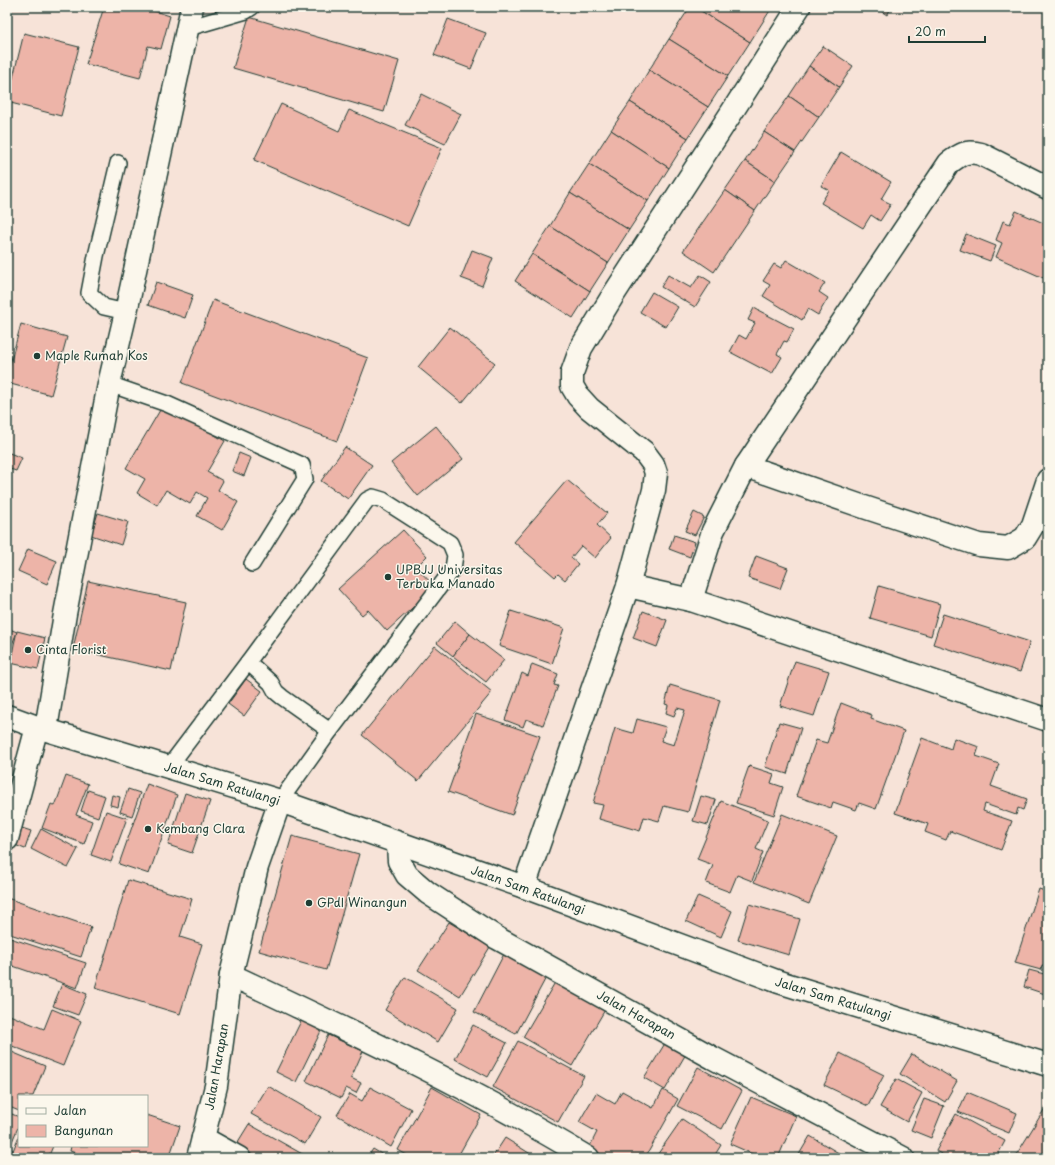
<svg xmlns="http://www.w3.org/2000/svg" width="1055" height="1165" font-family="'Playpen Sans',sans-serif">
	<rect width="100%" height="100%" fill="#f7e3d8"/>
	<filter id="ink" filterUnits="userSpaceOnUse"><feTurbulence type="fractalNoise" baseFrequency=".025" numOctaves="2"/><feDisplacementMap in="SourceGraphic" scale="8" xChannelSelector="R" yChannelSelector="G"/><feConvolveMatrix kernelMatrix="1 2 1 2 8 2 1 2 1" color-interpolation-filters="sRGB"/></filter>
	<g filter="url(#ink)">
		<g fill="#edb4a8" stroke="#1f3d34">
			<polygon points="104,7 142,7 170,16 161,49 148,46 140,78 86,64"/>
			<polygon points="690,7 695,7 750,42 728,76 669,39"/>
			<polygon points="695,7 768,7 771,9 750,42"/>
			<polygon points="875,7 892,7 887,15"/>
			<polygon points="249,17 399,61 384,112 233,68"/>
			<polygon points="448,19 486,33 471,69 434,55"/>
			<polygon points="24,33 79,47 61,116 7,102"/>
			<polygon points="669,39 728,76 708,107 649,70"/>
			<polygon points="823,46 853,66 839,87 809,66"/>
			<polygon points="809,66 839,87 819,117 789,96"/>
			<polygon points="649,70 708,107 688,138 630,102"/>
			<polygon points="421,94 461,114 445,144 405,125"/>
			<polygon points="789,96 819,117 795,152 764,132"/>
			<polygon points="630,102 688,138 669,168 611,130"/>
			<polygon points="281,104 339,131 349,110 442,148 408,226 254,160"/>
			<polygon points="611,130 669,168 648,201 589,164"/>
			<polygon points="764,132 795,152 775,181 745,161"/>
			<polygon points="841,152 891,182 881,199 891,204 880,221 871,215 863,228 821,203 829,190 821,186"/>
			<polygon points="745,161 775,181 755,211 725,190"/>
			<polygon points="589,164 648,201 629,230 570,193"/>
			<polygon points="725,190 755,211 714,272 683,251"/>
			<polygon points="570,193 629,230 608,263 550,226"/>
			<polygon points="1016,211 1048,225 1048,280 996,257 1002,243 996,240 1003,221 1010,224"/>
			<polygon points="550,226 608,263 590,291 532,254"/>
			<polygon points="966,234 996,246 990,261 960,250"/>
			<polygon points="472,250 493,258 482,286 461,278"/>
			<polygon points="532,254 590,291 573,318 515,281"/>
			<polygon points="786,260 825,283 819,292 828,298 818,315 808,309 802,320 763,296 770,285 763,281 774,264 781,268"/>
			<polygon points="668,275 691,288 700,275 711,282 695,307 661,287"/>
			<polygon points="156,282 193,295 185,318 148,305"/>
			<polygon points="652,292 678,307 666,327 640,312"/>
			<polygon points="213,300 368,358 337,441 182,383"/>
			<polygon points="754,308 794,329 787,342 784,341 777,354 782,357 772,374 730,352 739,335 746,339 755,323 748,320"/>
			<polygon points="21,324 67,337 51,395 7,383 7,375"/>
			<polygon points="450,327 495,363 462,403 418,367"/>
			<polygon points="163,405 225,441 207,472 223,481 218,490 238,502 222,530 197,516 207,498 197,492 190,504 166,490 157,505 137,493 145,479 126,468"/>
			<polygon points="436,426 463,459 418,496 391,463"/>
			<polygon points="345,447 372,465 348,499 321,481"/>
			<polygon points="7,452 22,458 16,471 7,468"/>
			<polygon points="239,453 251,458 244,476 232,471"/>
			<polygon points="567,480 607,513 597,525 611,538 595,558 581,546 571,558 578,564 565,580 558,574 555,577 514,542"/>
			<polygon points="694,512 704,517 695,535 685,531"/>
			<polygon points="98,513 128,522 121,545 91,535"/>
			<polygon points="403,530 427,556 416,567 435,587 387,631 368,610 362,615 338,589"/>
			<polygon points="674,535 695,542 690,557 669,549"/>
			<polygon points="28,549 57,561 47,584 18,571"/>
			<polygon points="756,556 788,568 780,589 748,578"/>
			<polygon points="88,581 186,602 171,671 73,649"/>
			<polygon points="879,586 940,604 931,636 870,618"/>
			<polygon points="511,611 564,628 552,664 499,646"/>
			<polygon points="643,611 667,620 657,647 633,638"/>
			<polygon points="943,614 1030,642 1020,672 933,644"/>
			<polygon points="455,621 470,634 453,656 437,643"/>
			<polygon points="7,628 17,632 7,657"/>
			<polygon points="17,631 45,638 38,669 10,663"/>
			<polygon points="470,634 504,660 486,682 453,656"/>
			<polygon points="435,646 492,692 418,781 362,735"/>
			<polygon points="795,661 829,671 814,716 780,706"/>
			<polygon points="532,664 558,674 554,685 558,686 543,725 526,719 523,727 505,720 522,673 528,676"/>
			<polygon points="246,679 262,691 244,716 228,704"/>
			<polygon points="670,685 720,700 688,812 664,806 659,821 644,817 640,831 599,819 603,805 593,803 615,728 633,733 637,719 666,727 661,741 674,745 685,710 677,708 674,716 666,713 668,705 665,704"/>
			<polygon points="841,703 872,715 871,719 904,731 876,809 859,803 856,810 833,802 831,808 796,796 816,740 827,743"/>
			<polygon points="476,714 540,736 512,815 448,792"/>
			<polygon points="779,722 801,728 787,774 765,767"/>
			<polygon points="922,738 951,749 954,738 979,747 976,756 999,764 991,786 1027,799 1023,810 1018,808 1016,815 985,804 983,811 1012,821 1001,850 950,831 946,840 925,832 928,824 895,813"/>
			<polygon points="749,766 774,774 771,783 783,787 774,815 736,803"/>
			<polygon points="66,776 88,784 76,815 92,821 84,844 42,828 51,804 55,806"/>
			<polygon points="147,784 177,795 149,874 119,864"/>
			<polygon points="128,789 140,793 132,816 120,812"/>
			<polygon points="88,790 105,796 98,817 81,811"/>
			<polygon points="185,793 210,801 192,853 168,845"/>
			<polygon points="112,795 120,797 118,807 110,805"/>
			<polygon points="701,796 716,800 708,825 693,821"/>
			<polygon points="721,801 768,820 756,849 763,852 752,881 737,875 730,892 706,883 713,865 697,859"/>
			<polygon points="106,811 127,818 111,862 91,855"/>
			<polygon points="782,814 837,836 809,904 754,882"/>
			<polygon points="13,825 31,831 25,849 7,842"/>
			<polygon points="41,829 78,849 68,868 31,849"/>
			<polygon points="292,836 359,854 326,970 259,951"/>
			<polygon points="128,880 192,899 180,937 202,944 180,1014 95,988"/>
			<polygon points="1039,889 1048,892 1048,966 1042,965 1041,970 1015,963"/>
			<polygon points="698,896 732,911 721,937 686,921"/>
			<polygon points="7,898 91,927 81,957 7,933"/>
			<polygon points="749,904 800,919 789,955 738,940"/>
			<polygon points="449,922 490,947 460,996 418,970"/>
			<polygon points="7,937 86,963 77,988 7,964"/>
			<polygon points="505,952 548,974 516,1034 474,1012"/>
			<polygon points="1029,970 1048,975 1048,995 1024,987"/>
			<polygon points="405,977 458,1008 438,1042 385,1010"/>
			<polygon points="557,979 606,1008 572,1066 523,1037"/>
			<polygon points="62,984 87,994 78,1015 53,1006"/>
			<polygon points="52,1009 81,1021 63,1066 7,1044 7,1014 44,1029"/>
			<polygon points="302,1019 322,1029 296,1082 276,1072"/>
			<polygon points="473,1025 507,1043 488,1077 455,1059"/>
			<polygon points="328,1035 363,1051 351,1078 361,1083 356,1093 346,1088 341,1098 306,1081"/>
			<polygon points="667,1040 687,1052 665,1090 644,1078"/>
			<polygon points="518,1041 584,1076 558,1122 493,1087"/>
			<polygon points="7,1050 45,1066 33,1096 19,1096 19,1111 7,1106"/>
			<polygon points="840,1053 884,1075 868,1106 824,1085"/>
			<polygon points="912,1054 957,1081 945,1102 900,1074"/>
			<polygon points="698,1067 742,1091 722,1129 677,1106"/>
			<polygon points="896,1079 922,1093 907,1122 880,1107"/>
			<polygon points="268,1086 321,1117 305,1144 251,1114"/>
			<polygon points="370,1087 411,1109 391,1147 337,1115 350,1094 362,1101"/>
			<polygon points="432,1087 481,1115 457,1158 412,1158 398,1150"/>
			<polygon points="663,1090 678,1099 645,1158 607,1158 589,1148 597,1132 579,1122 596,1093 615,1104 622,1091 653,1108"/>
			<polygon points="967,1092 1017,1113 1009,1133 958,1112"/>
			<polygon points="751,1097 796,1116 778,1158 762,1158 730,1144"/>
			<polygon points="924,1099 944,1106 931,1138 911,1130"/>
			<polygon points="1047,1105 1048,1157 1047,1158 1017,1158 1015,1157"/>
			<polygon points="7,1112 19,1117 19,1125 11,1144 7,1142"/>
			<polygon points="956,1114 1005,1141 996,1158 948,1158 936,1151"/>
			<polygon points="147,1115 180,1126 169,1158 90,1158 70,1151 71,1146 147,1146"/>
			<polygon points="682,1119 721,1145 713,1158 655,1158"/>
			<polygon points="249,1124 304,1155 302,1158 258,1158 236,1145"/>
			<polygon points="19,1136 19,1146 53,1146 48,1158 10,1158"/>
			<polygon points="810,1136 847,1158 797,1158"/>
			<polygon points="505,1138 537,1158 492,1158"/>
			<polygon points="7,1147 13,1150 10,1158 7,1158"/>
			<polygon points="373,1149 388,1158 367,1158"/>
			<polygon points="73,1154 83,1158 72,1158"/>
		</g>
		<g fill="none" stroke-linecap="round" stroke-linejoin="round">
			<defs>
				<g id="lane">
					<polyline points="188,28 246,11 252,7"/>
					<polyline points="118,163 96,256 89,293 104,307 126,312"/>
					<polyline points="109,384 167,404 302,465 305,479 252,564"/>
					<polyline points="248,662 271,683 276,692 282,697 330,731"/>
					<polyline points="168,768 248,662 367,500 373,497 383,500 450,543 455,555 453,569 330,731 280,801"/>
				</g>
				<g id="street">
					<path d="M746 466 949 163C961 154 966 150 981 154L1048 188"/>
					<polyline points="628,586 691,600 1048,720"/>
					<polyline points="691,600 713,531 746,466 864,507 979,545 1008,548 1025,538 1033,525 1048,480"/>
					<polyline points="46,729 65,614 109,384 126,312 192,7"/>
					<polyline points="7,839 37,727"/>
					<polyline points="398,844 399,861 407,875 428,893 497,938 713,1058 903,1158"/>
					<polyline points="524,887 628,586 654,490 656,473 653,464 644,452 589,408 578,396 572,386 572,373 581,348 612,297 730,115 799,7"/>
					<path d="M231 975C352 1032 474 1089 588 1158"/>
					<polyline points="203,1138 239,1158"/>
				</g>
				<polyline id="secondary" points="198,1158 216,1086 231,975 238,947 257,867 280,801"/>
				<polyline id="highway" points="7,716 37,727 280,801 524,887 779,982 1048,1065"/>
			</defs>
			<use href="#lane" stroke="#1f3d34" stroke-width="18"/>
			<use href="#street" stroke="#1f3d34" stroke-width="25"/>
			<use href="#secondary" stroke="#1f3d34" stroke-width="25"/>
			<use href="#highway" stroke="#1f3d34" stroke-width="25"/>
			<use href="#lane" stroke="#fbf7ec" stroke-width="15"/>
			<use href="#street" stroke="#fbf7ec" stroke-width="22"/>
			<use href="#secondary" stroke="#fbf7ec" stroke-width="22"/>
			<use href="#highway" stroke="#fbf7ec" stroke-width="22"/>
		</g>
	</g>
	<g fill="#1f3d34" stroke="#fbf7ec" stroke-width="1.5">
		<circle cx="37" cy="356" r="4"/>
		<circle cx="388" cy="577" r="4"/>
		<circle cx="28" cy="650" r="4"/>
		<circle cx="148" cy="829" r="4"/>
		<circle cx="309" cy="903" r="4"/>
	</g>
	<g text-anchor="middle" stroke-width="3" stroke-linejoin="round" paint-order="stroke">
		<g font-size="12" fill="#1f3d34" stroke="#fbf7ec" text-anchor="start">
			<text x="45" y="360">Maple Rumah Kos</text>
			<text x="396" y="574">UPBJJ Universitas<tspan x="396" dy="14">Terbuka Manado</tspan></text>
			<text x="36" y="654">Cinta Florist</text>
			<text x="156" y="833">Kembang Clara</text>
			<text x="317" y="907">GPdI Winangun</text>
		</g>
		<g font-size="12" fill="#1f3d34" stroke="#fbf7ec">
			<text transform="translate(222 784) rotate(17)" y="4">Jalan Sam Ratulangi</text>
			<text transform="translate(528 890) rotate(20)" y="4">Jalan Sam Ratulangi</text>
			<text transform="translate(833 999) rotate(17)" y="4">Jalan Sam Ratulangi</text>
			<text transform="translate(636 1015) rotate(29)" y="4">Jalan Harapan</text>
			<text transform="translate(217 1067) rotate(-80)" y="4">Jalan Harapan</text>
		</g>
	</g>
	<rect width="1055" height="1165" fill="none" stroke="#fbf7ec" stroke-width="24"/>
	<rect x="12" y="12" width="1031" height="1141" fill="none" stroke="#1f3d34" stroke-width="1.5" filter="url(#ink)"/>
	<rect x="18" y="1095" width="130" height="52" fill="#fbf7ec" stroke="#a3ada2"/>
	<rect x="26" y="1108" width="20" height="6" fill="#fbf7ec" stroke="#a3ada2"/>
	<text x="54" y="1115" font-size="12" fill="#1f3d34">Jalan</text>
	<rect x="26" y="1125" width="20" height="12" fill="#edb4a8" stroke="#a3ada2"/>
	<text x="54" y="1135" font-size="12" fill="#1f3d34">Bangunan</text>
	<path d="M909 36v6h76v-6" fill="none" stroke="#1f3d34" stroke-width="2"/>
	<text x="915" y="36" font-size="12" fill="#1f3d34" stroke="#fbf7ec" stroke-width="3" paint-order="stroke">20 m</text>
</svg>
